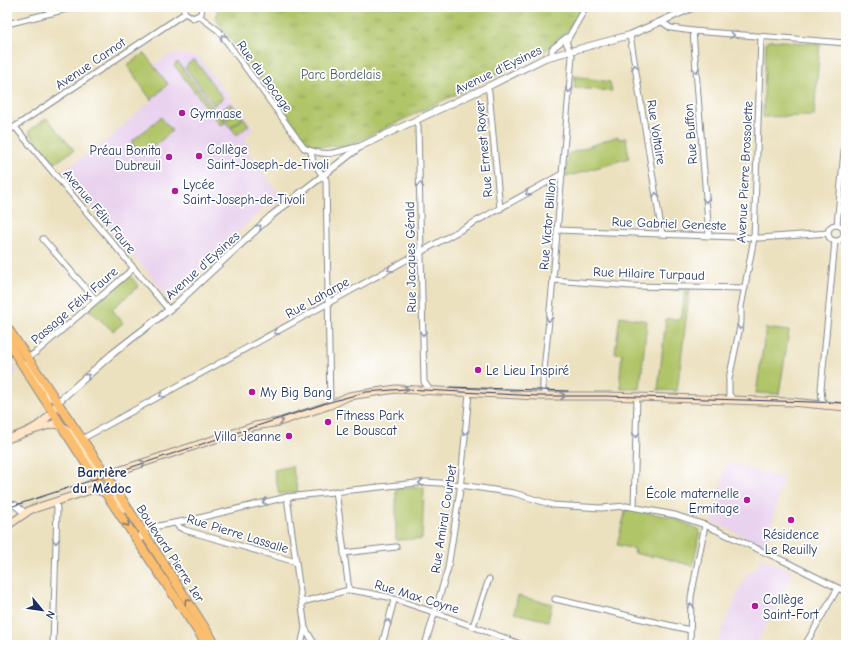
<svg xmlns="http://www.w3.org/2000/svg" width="853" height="652" font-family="'Comic Neue',sans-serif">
	<defs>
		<pattern id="grass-tufts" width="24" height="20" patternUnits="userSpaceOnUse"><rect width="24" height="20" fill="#b0c468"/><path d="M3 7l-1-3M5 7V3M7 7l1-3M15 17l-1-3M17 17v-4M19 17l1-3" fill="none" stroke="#8ea059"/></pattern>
	</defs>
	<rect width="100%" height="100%" fill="#fff"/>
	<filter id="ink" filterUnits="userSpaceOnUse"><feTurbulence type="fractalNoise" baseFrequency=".025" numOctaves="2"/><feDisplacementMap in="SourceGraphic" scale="8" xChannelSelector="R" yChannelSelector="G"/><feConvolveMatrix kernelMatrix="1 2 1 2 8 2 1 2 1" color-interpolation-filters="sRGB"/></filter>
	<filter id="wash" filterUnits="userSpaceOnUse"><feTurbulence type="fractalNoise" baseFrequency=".012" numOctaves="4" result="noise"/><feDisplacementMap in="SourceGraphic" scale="16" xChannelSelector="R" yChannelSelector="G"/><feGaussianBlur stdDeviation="0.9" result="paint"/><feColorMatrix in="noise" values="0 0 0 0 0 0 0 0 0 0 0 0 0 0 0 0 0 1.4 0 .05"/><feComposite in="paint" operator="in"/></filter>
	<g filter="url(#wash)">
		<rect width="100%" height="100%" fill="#ece1bf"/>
		<g fill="#e9d2ee">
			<polygon points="173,53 199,57 254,129 244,138 250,146 246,150 283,199 275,205 266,206 198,271 171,294 166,294 61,171 104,143 168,85 153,65"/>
			<polygon points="7,355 18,372 7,383"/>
			<polygon points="726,462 783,478 766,546 712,522"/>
			<polygon points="761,557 793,572 756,645 716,645 747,572 749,573 757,567"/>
		</g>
		<polygon fill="url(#grass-tufts)" stroke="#667a63" points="216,7 582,7 569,29 544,52 358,141 340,146 310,147 215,18 218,13"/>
		<g fill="#b0c468" stroke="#667a63">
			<polygon points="770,40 820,44 814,116 763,117 766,43"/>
			<polygon points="144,53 168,84 151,100 127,65"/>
			<polygon points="194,59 223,98 214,105 185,67"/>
			<polygon points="178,62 225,123 221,126 174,65"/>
			<polygon points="575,76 610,82 612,91 574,88"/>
			<polygon points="231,103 236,110 224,120 218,113"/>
			<polygon points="238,111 243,117 230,128 225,121"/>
			<polygon points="161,117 172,131 143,156 131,142"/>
			<polygon points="47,118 74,150 55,163 30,134 30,130"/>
			<polygon points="244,118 249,125 237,135 231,128"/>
			<polygon points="618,136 619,139 626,138 629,158 566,177 568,154"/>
			<polygon points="129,275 139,286 112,309 123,323 113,331 88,309"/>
			<polygon points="670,287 690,288 677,391 658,390 666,319 678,319 682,315 685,290 669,290"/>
			<polygon points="620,316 647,321 640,389 621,389 620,375 622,354 615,353"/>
			<polygon points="766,328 789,331 779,394 756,393"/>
			<polygon points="292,466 298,492 279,494 274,470"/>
			<polygon points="424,487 422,539 396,540 396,489"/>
			<polygon points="626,509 671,517 700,530 693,566 653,555 652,557 634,553 635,549 617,545"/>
			<polygon points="518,596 552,604 548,621 514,613"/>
		</g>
	</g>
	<g filter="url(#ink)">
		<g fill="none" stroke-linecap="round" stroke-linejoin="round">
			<defs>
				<g id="minor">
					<polyline points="49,7 52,13"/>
					<polyline points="183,7 185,13 193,18 201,14 202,7"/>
					<path d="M199 16 219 31 304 148C331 159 335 151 361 146"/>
					<polyline points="662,22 671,28 693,31 846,43"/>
					<polyline points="7,24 75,7"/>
					<polyline points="693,31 709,236"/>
					<polyline points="630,35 662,234"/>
					<polyline points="552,56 552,49 567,37"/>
					<polyline points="487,87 489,92 500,209"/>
					<polyline points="416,121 418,126 424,382 430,390"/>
					<polyline points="15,127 169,310"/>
					<polyline points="7,132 185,13"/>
					<polyline points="311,152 313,162 326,180 330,405"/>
					<circle cx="836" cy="233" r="8"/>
					<polyline points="837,225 846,130"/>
					<polyline points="558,230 760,238 828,233"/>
					<polyline points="43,239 96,300"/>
					<polyline points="553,280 631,286 745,288"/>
					<polyline points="27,358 35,353 134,268"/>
					<polyline points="548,396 543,390 543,380 553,280 572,56 566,42 586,7"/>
					<polyline points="733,400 729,394 729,379 741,322 741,307 754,238 761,37"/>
					<polyline points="826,406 822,400 821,389 835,241"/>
					<polyline points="82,439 562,174"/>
					<polyline points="336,491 349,590"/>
					<polyline points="287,497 305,628"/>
					<polyline points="634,507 637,396"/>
					<polyline points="175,523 179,527 185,530 296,562"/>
					<polyline points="140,543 141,534 148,528 195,519 287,497 426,482 454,484 514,493 553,505 601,508 626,506 675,515 705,525 784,561 846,592"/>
					<polyline points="344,553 396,547"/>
					<polyline points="555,599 690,630"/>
					<polyline points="302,602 349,590 368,593 388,597 442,615 523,645"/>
					<polyline points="473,626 489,579"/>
					<polyline points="53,645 57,509 56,502"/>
					<polyline points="301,645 305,628 315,645"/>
					<polyline points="382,645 394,600"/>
					<polyline points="425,645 448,568 460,490 469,393"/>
					<polyline points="690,645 691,597 705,525"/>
					<polyline points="805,645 838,588"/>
				</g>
				<g id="tertiary">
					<polyline points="25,364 48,395 58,402 112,354 175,305 271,216 361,146 487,87 545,58 630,35 694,7"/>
					<polyline points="7,505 15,505 25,513"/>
				</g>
				<g id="secondary">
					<polyline points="27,432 53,424 61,425 74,436 92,464 106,475 255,426 279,422 330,405 349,396 396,389 538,396 606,396 791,402 846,407"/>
					<path d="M7 439C30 432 47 424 58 402"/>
					<polyline points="7,526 30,510 94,489 113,496 125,509"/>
				</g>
				<g id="primary">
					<polyline points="7,327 111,482 216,645"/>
					<polyline points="7,341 86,464 207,645"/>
				</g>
			</defs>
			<use href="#minor" stroke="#84888e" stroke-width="7"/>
			<use href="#tertiary" stroke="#84888e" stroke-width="8"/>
			<use href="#secondary" stroke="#84888e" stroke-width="9"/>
			<use href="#primary" stroke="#84888e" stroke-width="10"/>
			<use href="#minor" stroke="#fff" stroke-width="5"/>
			<use href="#tertiary" stroke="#fff" stroke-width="6"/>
			<use href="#secondary" stroke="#fde5c5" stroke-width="7"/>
			<use href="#primary" stroke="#fbbe6e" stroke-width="8"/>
			<g stroke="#1b2f5e" stroke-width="1">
				<polyline points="450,387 568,391"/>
				<polyline points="7,508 330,402 366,392 405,389 538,396 606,396 846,403"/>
			</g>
		</g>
		<defs><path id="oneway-chevron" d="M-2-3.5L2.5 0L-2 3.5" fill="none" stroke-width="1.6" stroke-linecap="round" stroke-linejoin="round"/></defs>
		<g stroke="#8d97ae">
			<use href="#oneway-chevron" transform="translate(732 35) rotate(5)"/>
			<use href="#oneway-chevron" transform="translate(223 37) rotate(-126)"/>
			<use href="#oneway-chevron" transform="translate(635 67) rotate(-99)"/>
			<use href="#oneway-chevron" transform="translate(696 70) rotate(86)"/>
			<use href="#oneway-chevron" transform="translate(569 90) rotate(95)"/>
			<use href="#oneway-chevron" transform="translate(420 185) rotate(-91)"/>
			<use href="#oneway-chevron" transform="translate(528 193) rotate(151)"/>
			<use href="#oneway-chevron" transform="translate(656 195) rotate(-99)"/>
			<use href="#oneway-chevron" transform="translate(706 200) rotate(86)"/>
			<use href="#oneway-chevron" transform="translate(259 227) rotate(-44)"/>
			<use href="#oneway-chevron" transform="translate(390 269) rotate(151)"/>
			<use href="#oneway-chevron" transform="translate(549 319) rotate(96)"/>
			<use href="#oneway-chevron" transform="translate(740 327) rotate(99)"/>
			<use href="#oneway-chevron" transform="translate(276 332) rotate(151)"/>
			<use href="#oneway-chevron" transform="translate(423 333) rotate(89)"/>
			<use href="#oneway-chevron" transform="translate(87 376) rotate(-42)"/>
			<use href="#oneway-chevron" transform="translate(162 395) rotate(151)"/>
			<use href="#oneway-chevron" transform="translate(465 432) rotate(96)"/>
			<use href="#oneway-chevron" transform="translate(636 435) rotate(92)"/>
			<use href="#oneway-chevron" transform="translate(421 483) rotate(176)"/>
			<use href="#oneway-chevron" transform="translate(265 502) rotate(163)"/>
			<use href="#oneway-chevron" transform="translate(56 541) rotate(92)"/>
			<use href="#oneway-chevron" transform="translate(691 606) rotate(-88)"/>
			<use href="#oneway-chevron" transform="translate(388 622) rotate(-75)"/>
		</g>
		<g stroke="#8c8a92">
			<use href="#oneway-chevron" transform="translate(406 389)"/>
			<use href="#oneway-chevron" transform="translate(563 396)"/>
			<use href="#oneway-chevron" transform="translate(281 421) rotate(-17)"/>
			<use href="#oneway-chevron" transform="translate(143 463) rotate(-18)"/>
		</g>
		<g stroke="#8b7666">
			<use href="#oneway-chevron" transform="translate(127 524) rotate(55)"/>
			<use href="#oneway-chevron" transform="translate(187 601) rotate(-123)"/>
		</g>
	</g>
	<g fill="#b5179e" stroke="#fff" stroke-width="1.5">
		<circle cx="182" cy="113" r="4"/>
		<circle cx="199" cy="156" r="4"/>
		<circle cx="169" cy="157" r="4"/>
		<circle cx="175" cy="191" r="4"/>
		<circle cx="478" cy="370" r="4"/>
		<circle cx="252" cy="392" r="4"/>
		<circle cx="328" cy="422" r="4"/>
		<circle cx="289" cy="436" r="4"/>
		<circle cx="747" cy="500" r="4"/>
		<circle cx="791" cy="520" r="4"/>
		<circle cx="755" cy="606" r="4"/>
	</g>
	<g text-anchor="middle" stroke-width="3.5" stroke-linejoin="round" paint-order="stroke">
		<g font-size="13" fill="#1b2f5e" stroke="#fff">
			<text transform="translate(90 63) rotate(-34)" y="5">Avenue Carnot</text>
			<text transform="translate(498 69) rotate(-26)" y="5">Avenue d'Eysines</text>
			<text transform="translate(265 76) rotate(54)" y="5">Rue du Bocage</text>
			<text transform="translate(657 132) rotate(81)" y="5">Rue Voltaire</text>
			<text transform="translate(690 134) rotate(-94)" y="5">Rue Buffon</text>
			<text transform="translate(483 149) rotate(-95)" y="5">Rue Ernest Royer</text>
			<text transform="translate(744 172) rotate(-87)" y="5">Avenue Pierre Brossolette</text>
			<text transform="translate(100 211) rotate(50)" y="5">Avenue Félix Faure</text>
			<text transform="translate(669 223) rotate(2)" y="5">Rue Gabriel Geneste</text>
			<text transform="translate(547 224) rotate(-85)" y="5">Rue Victor Billon</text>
			<text transform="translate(410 257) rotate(-91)" y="5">Rue Jacques Gérald</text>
			<text transform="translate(202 265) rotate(-42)" y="5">Avenue d'Eysines</text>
			<text transform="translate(649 273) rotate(2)" y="5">Rue Hilaire Turpaud</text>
			<text transform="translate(317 297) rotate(-29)" y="5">Rue Laharpe</text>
			<text transform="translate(74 305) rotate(-41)" y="5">Passage Félix Faure</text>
			<text transform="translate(443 519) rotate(-81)" y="5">Rue Amiral Courbet</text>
			<text transform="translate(238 533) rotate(17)" y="5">Rue Pierre Lassalle</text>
			<text transform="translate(171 553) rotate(57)" y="5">Boulevard Pierre 1er</text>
			<text transform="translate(417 596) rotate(17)" y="5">Rue Max Coyne</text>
		</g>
		<g font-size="13" fill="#485c61" stroke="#fff">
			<text x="341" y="79">Parc Bordelais</text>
		</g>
		<g font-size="13" fill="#1b2f5e" stroke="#fff" text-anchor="start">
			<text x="190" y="118">Gymnase</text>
			<text x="207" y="154">Collège<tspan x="207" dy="15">Saint-Joseph-de-Tivoli</tspan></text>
			<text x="161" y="155" text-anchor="end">Préau Bonita<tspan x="161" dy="15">Dubreuil</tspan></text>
			<text x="183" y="189">Lycée<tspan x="183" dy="15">Saint-Joseph-de-Tivoli</tspan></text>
			<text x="486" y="375">Le Lieu Inspiré</text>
			<text x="260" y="397">My Big Bang</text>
			<text x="336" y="420">Fitness Park<tspan x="336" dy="15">Le Bouscat</tspan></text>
			<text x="281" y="441" text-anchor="end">Villa Jeanne</text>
			<text x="739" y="498" text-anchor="end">École maternelle<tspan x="739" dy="15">Ermitage</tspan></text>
			<text x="791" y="539" text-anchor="middle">Résidence<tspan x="791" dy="15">Le Reuilly</tspan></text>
			<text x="763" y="604">Collège<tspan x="763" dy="15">Saint-Fort</tspan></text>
		</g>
		<g font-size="14" font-weight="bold" fill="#1b2f5e" stroke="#fff">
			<text x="102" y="477">Barrière<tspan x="102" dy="16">du Médoc</tspan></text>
		</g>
	</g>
	<rect width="853" height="652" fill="none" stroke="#fff" stroke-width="24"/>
	<g transform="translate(42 610) rotate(119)" stroke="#ffffff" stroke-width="3" paint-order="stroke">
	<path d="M0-3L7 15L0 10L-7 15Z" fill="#1b2f5e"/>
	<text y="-6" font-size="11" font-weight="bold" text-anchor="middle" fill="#1b2f5e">N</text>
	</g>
</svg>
